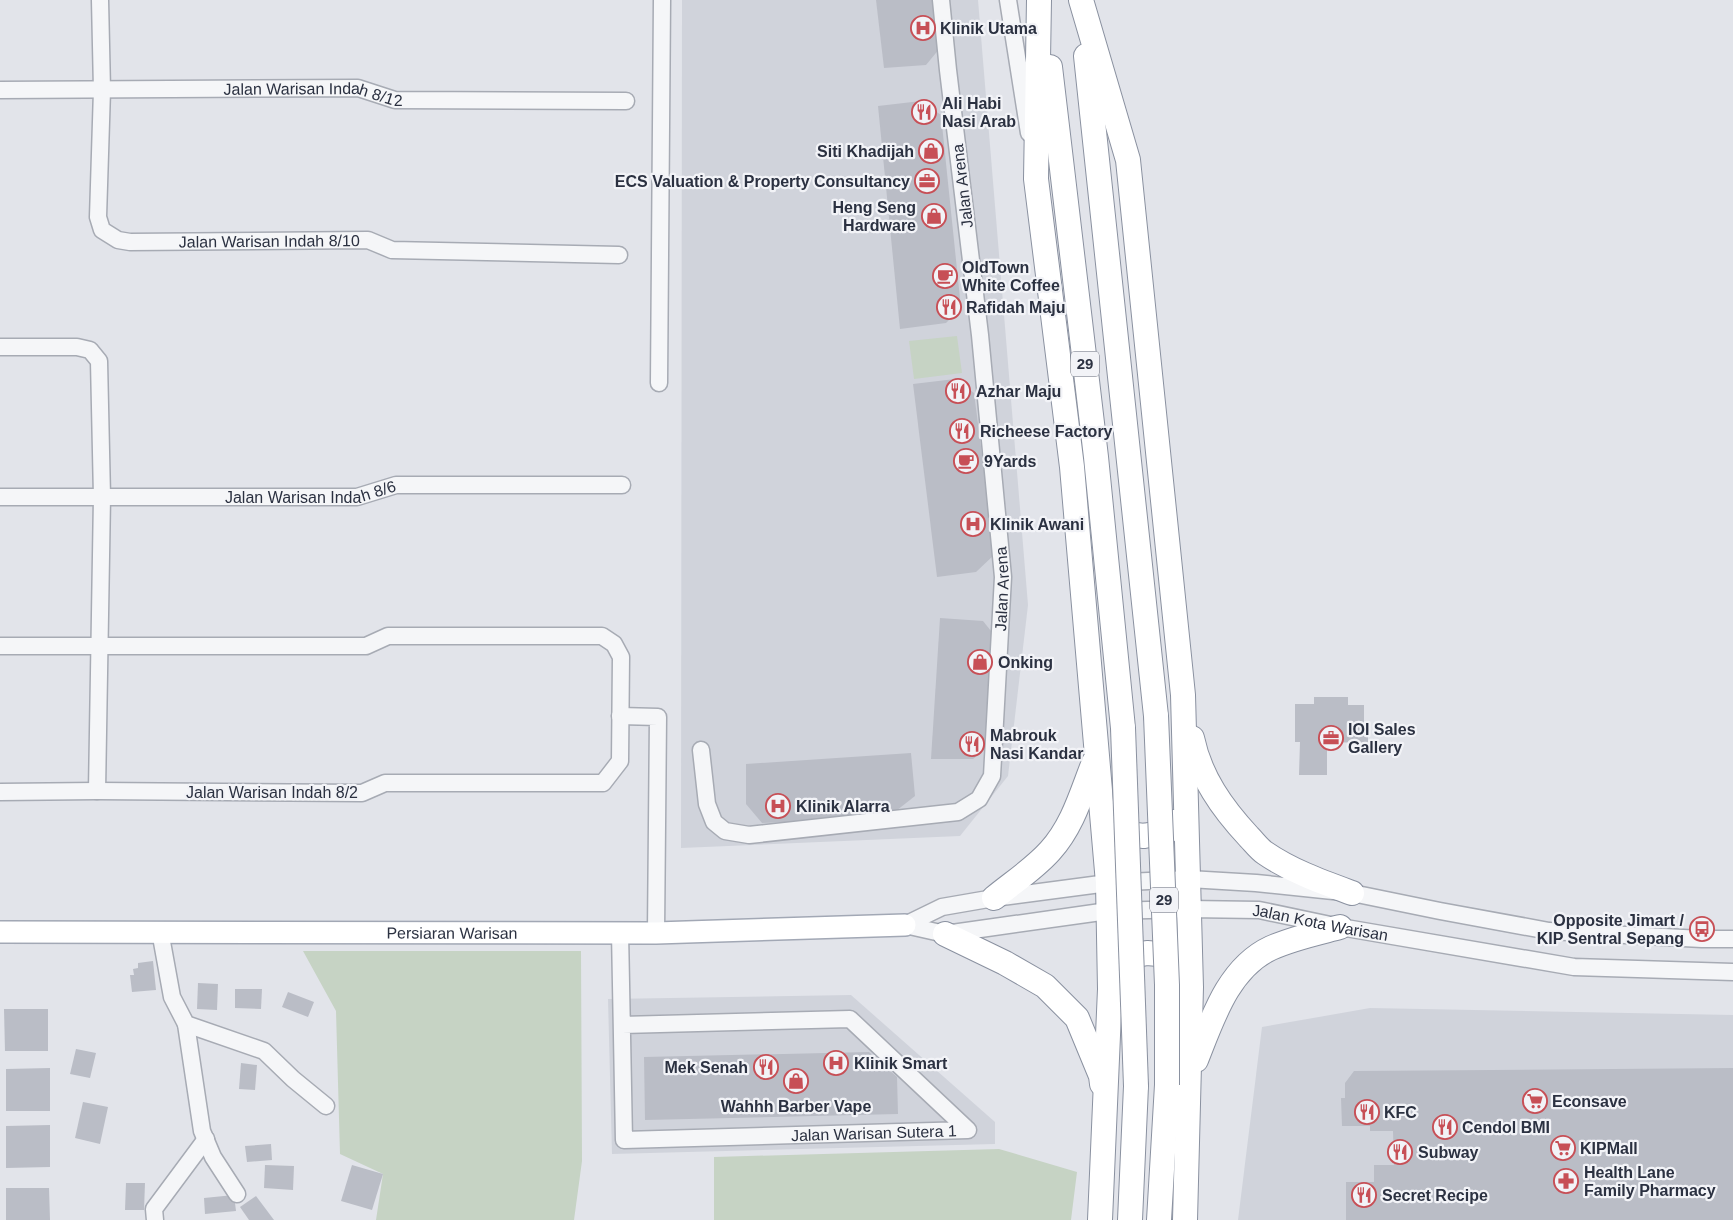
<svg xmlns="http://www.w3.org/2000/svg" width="1733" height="1220" font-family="Helvetica,sans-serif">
	<rect width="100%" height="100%" fill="#e2e4ea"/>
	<g fill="#d0d3db">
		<polygon points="682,0 978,0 1028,605 1008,776 960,836 681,848"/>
		<polygon points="851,995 995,1122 995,1144 612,1154 608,999"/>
		<polygon points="1370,1008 1733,1015 1733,1220 1238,1220 1262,1027"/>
	</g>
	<g fill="#c6d3c4">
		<polygon points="957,336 962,373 914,379 909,341"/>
		<polygon points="303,951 581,951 582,1161 574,1220 376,1220 383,1174 340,1154 336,1011"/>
		<polygon points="999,1149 1077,1172 1071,1220 714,1220 714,1157"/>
	</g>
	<g fill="#babdc6">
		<polygon points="876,0 935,0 940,48 926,65 884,68"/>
		<polygon points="921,101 941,115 961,308 946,323 900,329 878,106"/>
		<polygon points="955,379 974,393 995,554 976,572 937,577 913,384"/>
		<polygon points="940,618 983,621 999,641 989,746 973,759 931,759"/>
		<polygon points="1314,697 1348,697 1348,705 1364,705 1364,733 1368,733 1368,743 1327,742 1327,775 1299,775 1300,742 1295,742 1295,704 1314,704"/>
		<polygon points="911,753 915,796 887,818 762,823 746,804 746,764"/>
		<polygon points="153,961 156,990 132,992 130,975 134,975 133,969 138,968 138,963"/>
		<polygon points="198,983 218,984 217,1010 197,1009"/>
		<polygon points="235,989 262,989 261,1009 235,1008"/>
		<polygon points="288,992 314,1002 308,1017 282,1007"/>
		<polygon points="4,1009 48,1009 48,1051 5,1051"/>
		<polygon points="76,1049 96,1053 90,1078 70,1074"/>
		<polygon points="869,1052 897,1077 898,1114 645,1120 644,1057"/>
		<polygon points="241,1063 257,1065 255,1090 239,1089"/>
		<polygon points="50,1068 50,1111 6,1111 6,1069"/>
		<polygon points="1733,1068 1733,1220 1346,1220 1346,1182 1374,1182 1374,1165 1394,1165 1393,1131 1370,1131 1370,1126 1342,1126 1341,1098 1345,1098 1345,1083 1354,1071"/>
		<polygon points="83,1102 108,1107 100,1144 75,1138"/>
		<polygon points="50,1125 50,1167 6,1168 6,1126"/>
		<polygon points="271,1144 272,1160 247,1162 245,1146"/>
		<polygon points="265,1165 294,1166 293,1190 264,1188"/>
		<polygon points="352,1165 383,1174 372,1210 341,1201"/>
		<polygon points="126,1183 145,1183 144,1210 125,1210"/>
		<polygon points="6,1188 49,1188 50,1220 6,1220"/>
		<polygon points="234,1195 236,1211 205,1214 204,1198"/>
		<polygon points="256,1196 274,1220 249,1220 240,1207"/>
	</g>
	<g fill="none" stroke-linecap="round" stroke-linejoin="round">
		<defs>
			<g id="minor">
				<path id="s1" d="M100 0 102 90 98 217 102 230 118 240 130 242 368 240 392 250 619 255"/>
				<polyline points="1008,0 1029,133"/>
				<path id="s2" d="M0 90 358 88 395 100 626 101"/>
				<polyline points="0,347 77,347 90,350 99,361 102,497 97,791"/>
				<polyline points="659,383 662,0"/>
				<path id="s3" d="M0 497H357L396 485H622"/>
				<polyline points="0,646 366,646 388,636 602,636 614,644 621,657 620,761 603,783 385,783 362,793 97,791 0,792"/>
				<polyline points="620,716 658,717 656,933"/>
				<path id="s4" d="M701 750 707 804 714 822 725 831 749 835 958 812 979 799 992 776 1003 577 980 335 948 70 941 0"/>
				<polyline points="905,925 942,907 994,898 1108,883 1189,879 1256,883 1352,893 1440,911 1549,931 1702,939 1733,939"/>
				<path id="s5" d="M905 925 945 934 1108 911 1189 909 1259 910 1340 927 1574 967 1733 972"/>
				<polyline points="160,931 172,997 186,1024 264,1051 293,1079 326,1106"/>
				<path id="s6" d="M620 932 624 1140 968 1130 850 1019 622 1025"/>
				<polyline points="186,1024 202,1131 213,1157 237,1194"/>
				<polyline points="155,1220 154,1209 206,1139"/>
			</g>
			<g id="major">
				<path id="s7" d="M0 932 656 933 905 925"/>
			</g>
			<g id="highway">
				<polyline points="1039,0 1036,179 1072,467 1108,883 1110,989 1100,1220"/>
				<polyline points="1081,0 1128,160 1183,695 1191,987 1185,1220"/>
				<polyline points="1086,56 1156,716"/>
				<polyline points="1050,67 1096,457 1123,728"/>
				<path d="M1192 738C1200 777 1222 808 1249 837 1254 842 1259 849 1265 853 1291 871 1322 882 1352 893"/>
				<polyline points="1111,823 1120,833 1144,836 1168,831 1175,822"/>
				<path d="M994 898C1012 883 1034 869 1050 851 1073 826 1082 792 1094 762"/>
				<polyline points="945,934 1005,963 1045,986 1077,1018 1101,1076 1102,1084"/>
				<polyline points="1118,969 1126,957 1147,953 1170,955 1180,966"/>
				<path d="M1196 1060C1212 1020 1228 968 1271 948 1293 938 1317 933 1340 927"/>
				<polyline points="1130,1220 1136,1086"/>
				<polyline points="1159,1220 1167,1085"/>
			</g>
		</defs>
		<use href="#minor" stroke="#a7abb4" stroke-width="19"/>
		<use href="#major" stroke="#a2a8b5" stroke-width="24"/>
		<use href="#highway" stroke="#8a91a0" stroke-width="26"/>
		<use href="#minor" stroke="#f5f6f8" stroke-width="16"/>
		<use href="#major" stroke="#fff" stroke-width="21"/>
		<use href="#highway" stroke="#fff" stroke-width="24"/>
		<defs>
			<g id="highway-bridge">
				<polyline points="1156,716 1167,985 1167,1085"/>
				<polyline points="1123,728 1136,1086"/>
			</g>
		</defs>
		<use href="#highway-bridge" stroke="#8a91a0" stroke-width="26" stroke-linecap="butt"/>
		<use href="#highway-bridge" stroke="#fff" stroke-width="24"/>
	</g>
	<defs>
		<symbol id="hospital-ring" viewBox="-11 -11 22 22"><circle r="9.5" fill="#f2f3f7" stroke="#c74f56" stroke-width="1.5"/><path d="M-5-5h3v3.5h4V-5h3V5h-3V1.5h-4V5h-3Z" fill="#c74f56"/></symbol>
		<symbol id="restaurant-ring" viewBox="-11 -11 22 22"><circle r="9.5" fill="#f2f3f7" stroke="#c74f56" stroke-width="1.5"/><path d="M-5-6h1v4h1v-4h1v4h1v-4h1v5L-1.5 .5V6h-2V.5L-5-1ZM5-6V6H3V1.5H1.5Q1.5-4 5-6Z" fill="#c74f56"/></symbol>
		<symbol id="shop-ring" viewBox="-11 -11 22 22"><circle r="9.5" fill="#f2f3f7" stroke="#c74f56" stroke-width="1.5"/><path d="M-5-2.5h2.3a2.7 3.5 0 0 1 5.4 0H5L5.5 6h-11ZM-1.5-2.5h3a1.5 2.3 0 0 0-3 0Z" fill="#c74f56"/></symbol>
		<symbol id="office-ring" viewBox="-11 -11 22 22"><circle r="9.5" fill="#f2f3f7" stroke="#c74f56" stroke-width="1.5"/><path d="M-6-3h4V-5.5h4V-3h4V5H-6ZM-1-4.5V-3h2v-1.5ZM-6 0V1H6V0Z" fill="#c74f56"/></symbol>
		<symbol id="cafe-ring" viewBox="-11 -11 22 22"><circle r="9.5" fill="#f2f3f7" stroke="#c74f56" stroke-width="1.5"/><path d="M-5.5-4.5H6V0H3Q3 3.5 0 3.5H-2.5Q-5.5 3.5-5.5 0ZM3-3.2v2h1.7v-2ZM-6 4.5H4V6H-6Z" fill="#c74f56"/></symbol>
		<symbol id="bus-ring" viewBox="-11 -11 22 22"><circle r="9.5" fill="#f2f3f7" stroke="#c74f56" stroke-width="1.5"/><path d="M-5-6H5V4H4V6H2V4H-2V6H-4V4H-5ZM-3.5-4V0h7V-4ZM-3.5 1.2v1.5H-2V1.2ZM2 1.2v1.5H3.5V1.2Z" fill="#c74f56"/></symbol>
		<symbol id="supermarket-ring" viewBox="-11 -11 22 22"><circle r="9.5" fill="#f2f3f7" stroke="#c74f56" stroke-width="1.5"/><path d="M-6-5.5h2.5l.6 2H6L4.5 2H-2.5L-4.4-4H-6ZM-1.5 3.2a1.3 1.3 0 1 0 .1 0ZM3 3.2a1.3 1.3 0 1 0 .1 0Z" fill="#c74f56"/></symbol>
		<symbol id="pharmacy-ring" viewBox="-11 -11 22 22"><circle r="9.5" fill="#f2f3f7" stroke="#c74f56" stroke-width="1.5"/><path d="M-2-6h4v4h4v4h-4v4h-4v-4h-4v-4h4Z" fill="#c74f56"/></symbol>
	</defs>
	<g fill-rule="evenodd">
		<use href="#hospital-ring" x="909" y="14" width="28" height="28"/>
		<use href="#restaurant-ring" x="910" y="98" width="28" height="28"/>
		<use href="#shop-ring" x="917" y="137" width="28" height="28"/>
		<use href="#office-ring" x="913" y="167" width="28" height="28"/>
		<use href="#shop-ring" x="920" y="202" width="28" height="28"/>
		<use href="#cafe-ring" x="931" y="262" width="28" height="28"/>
		<use href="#restaurant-ring" x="935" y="293" width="28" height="28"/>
		<use href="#restaurant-ring" x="944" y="377" width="28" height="28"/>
		<use href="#restaurant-ring" x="948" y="417" width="28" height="28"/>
		<use href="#cafe-ring" x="952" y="447" width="28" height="28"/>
		<use href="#hospital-ring" x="959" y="510" width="28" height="28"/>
		<use href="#shop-ring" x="966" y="648" width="28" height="28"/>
		<use href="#office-ring" x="1317" y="724" width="28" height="28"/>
		<use href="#restaurant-ring" x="958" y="730" width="28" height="28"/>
		<use href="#hospital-ring" x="764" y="792" width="28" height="28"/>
		<use href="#bus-ring" x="1688" y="915" width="28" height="28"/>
		<use href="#hospital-ring" x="822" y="1049" width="28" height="28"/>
		<use href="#restaurant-ring" x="752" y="1053" width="28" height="28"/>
		<use href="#shop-ring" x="782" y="1067" width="28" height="28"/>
		<use href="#supermarket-ring" x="1521" y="1087" width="28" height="28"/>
		<use href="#restaurant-ring" x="1353" y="1098" width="28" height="28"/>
		<use href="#restaurant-ring" x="1431" y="1113" width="28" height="28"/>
		<use href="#supermarket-ring" x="1549" y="1134" width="28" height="28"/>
		<use href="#restaurant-ring" x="1386" y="1138" width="28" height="28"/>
		<use href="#pharmacy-ring" x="1552" y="1167" width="28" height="28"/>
		<use href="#restaurant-ring" x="1350" y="1181" width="28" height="28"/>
	</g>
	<g text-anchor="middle" stroke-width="4.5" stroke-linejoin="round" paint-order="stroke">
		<g fill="#f2f3f7" stroke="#676b78" stroke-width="1">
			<rect x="1071" y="351.5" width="28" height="25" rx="4"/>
			<rect x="1150" y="887.5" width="28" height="25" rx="4"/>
		</g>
		<g font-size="15" font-weight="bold" fill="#2b3141">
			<text x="1085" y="369">29</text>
			<text x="1164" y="905">29</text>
		</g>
		<g font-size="16" font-weight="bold" fill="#2b3141" stroke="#f2f3f7" text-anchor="start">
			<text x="940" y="34">Klinik Utama</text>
			<text x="942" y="109">Ali Habi<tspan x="942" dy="18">Nasi Arab</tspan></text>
			<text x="914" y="157" text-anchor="end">Siti Khadijah</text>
			<text x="910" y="187" text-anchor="end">ECS Valuation &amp; Property Consultancy</text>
			<text x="916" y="213" text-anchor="end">Heng Seng<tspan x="916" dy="18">Hardware</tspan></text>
			<text x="962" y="273">OldTown<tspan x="962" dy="18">White Coffee</tspan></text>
			<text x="966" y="313">Rafidah Maju</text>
			<text x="976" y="397">Azhar Maju</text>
			<text x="980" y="437">Richeese Factory</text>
			<text x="984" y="467">9Yards</text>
			<text x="990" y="530">Klinik Awani</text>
			<text x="998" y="668">Onking</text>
			<text x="1348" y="735">IOI Sales<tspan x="1348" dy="18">Gallery</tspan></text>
			<text x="990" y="741">Mabrouk<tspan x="990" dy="18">Nasi Kandar</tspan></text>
			<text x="796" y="812">Klinik Alarra</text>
			<text x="1684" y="926" text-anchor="end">Opposite Jimart /<tspan x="1684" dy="18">KIP Sentral Sepang</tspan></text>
			<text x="854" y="1069">Klinik Smart</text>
			<text x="748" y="1073" text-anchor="end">Mek Senah</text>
			<text x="1552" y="1107">Econsave</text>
			<text x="796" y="1112" text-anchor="middle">Wahhh Barber Vape</text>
			<text x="1384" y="1118">KFC</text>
			<text x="1462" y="1133">Cendol BMI</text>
			<text x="1580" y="1154">KIPMall</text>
			<text x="1418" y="1158">Subway</text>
			<text x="1584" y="1178">Health Lane<tspan x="1584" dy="18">Family Pharmacy</tspan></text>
			<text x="1382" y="1201">Secret Recipe</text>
		</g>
		<g font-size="16" fill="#2b3141" stroke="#f2f3f7">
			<text dy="6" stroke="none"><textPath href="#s2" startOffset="314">Jalan Warisan Indah 8/12</textPath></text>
			<text transform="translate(962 186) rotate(-97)" y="6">Jalan Arena</text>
			<text dy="6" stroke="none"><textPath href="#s1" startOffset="401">Jalan Warisan Indah 8/10</textPath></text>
			<text dy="6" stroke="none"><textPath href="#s3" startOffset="311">Jalan Warisan Indah 8/6</textPath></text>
			<text dy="6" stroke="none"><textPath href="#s4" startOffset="561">Jalan Arena</textPath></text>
			<text x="272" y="798">Jalan Warisan Indah 8/2</text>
			<text dy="6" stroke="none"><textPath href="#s5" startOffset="419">Jalan Kota Warisan</textPath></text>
			<text dy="6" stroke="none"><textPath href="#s7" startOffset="452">Persiaran Warisan</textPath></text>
			<text dy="6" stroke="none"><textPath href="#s6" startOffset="458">Jalan Warisan Sutera 1</textPath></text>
		</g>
	</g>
</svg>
